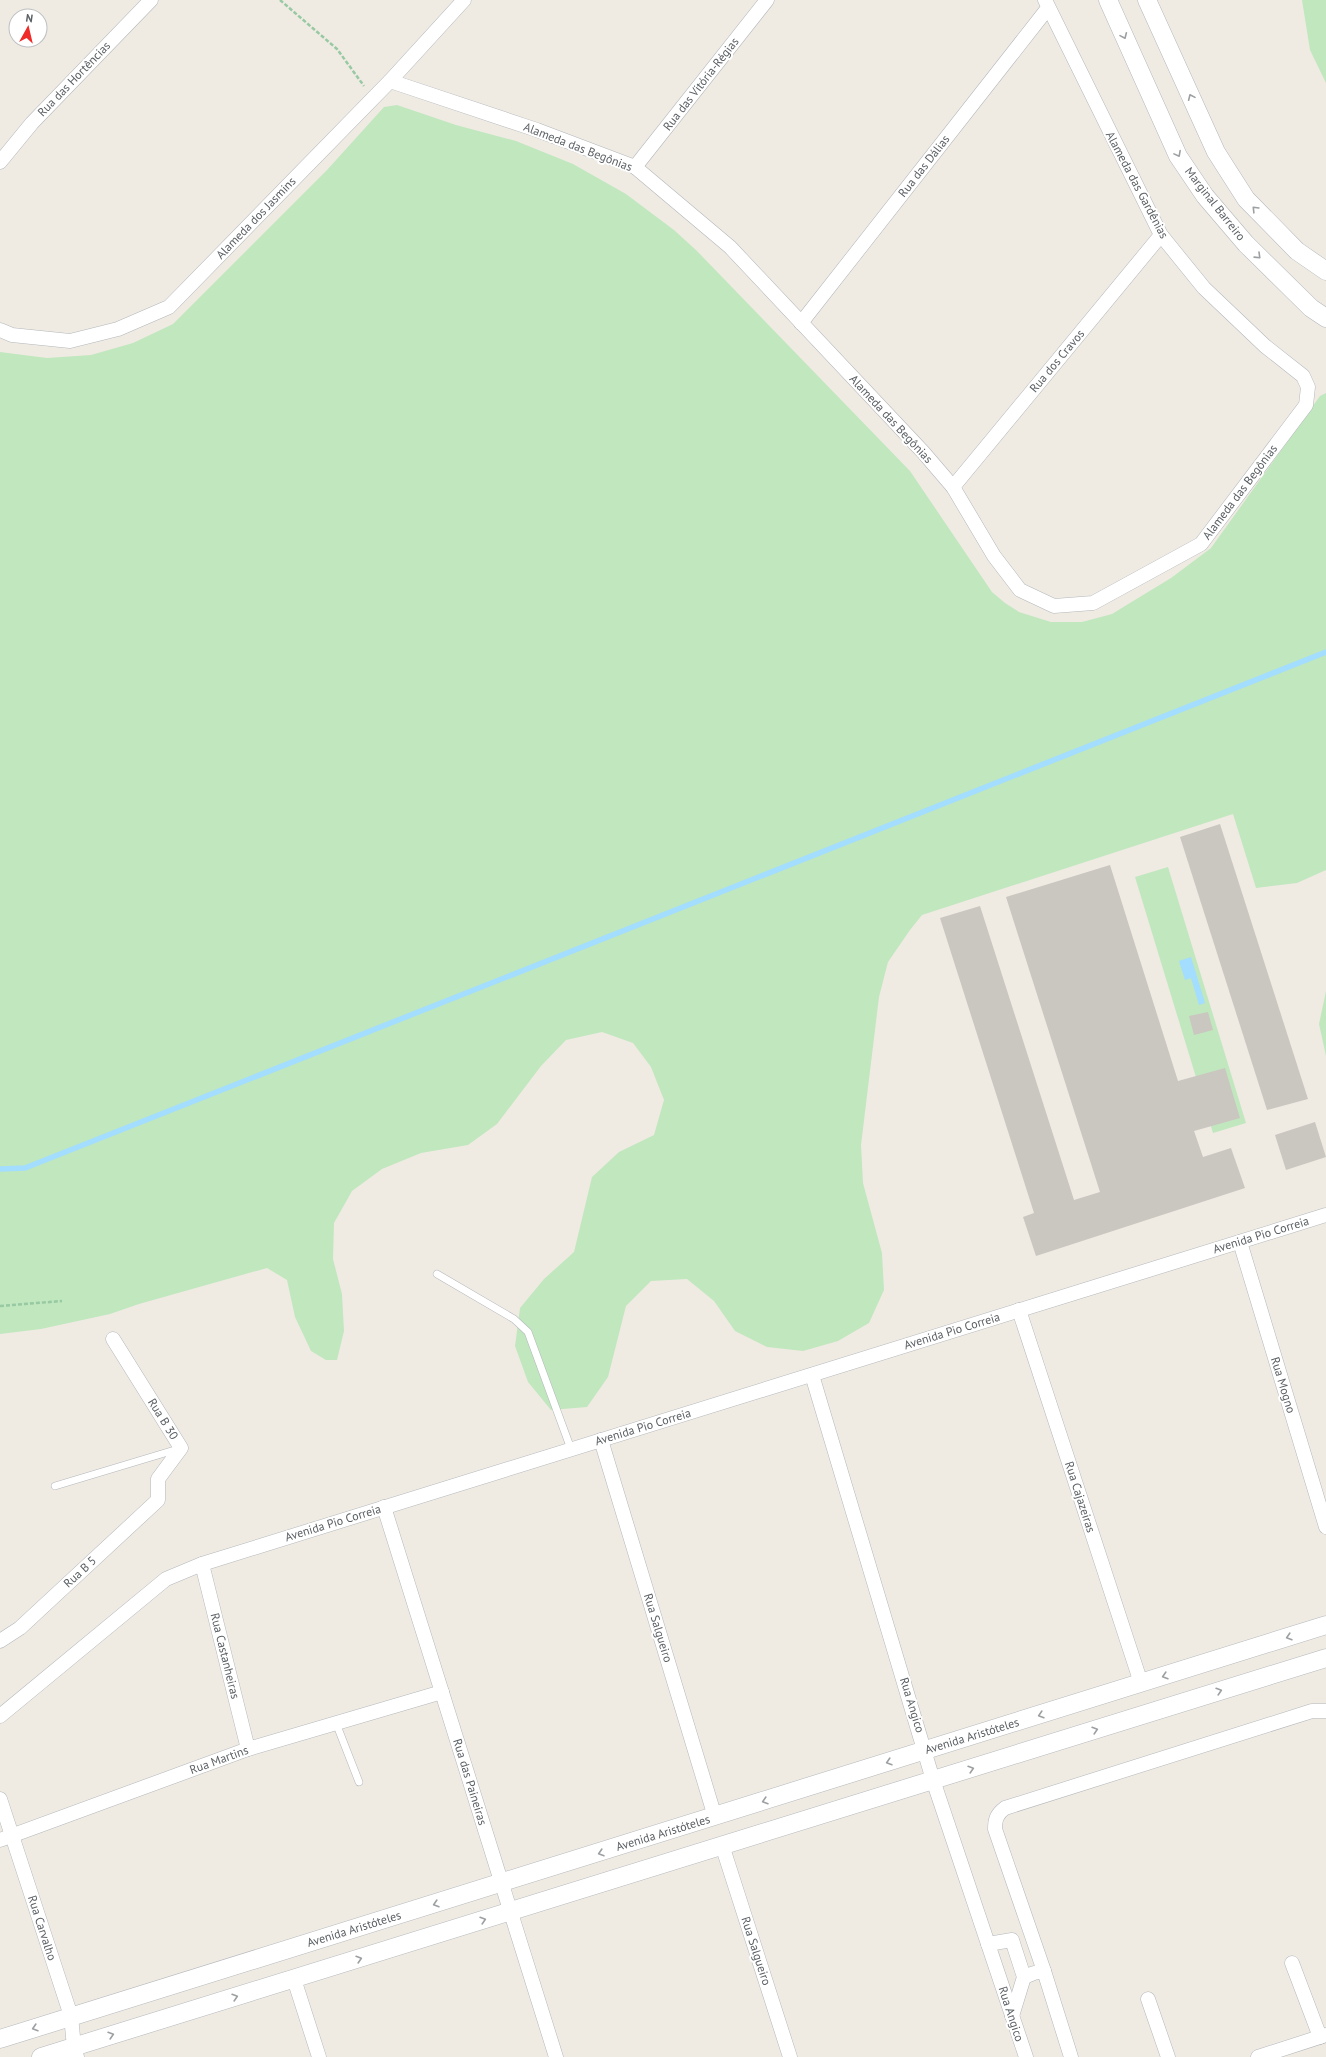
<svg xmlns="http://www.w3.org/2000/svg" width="1326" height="2057" font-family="'PT Sans',sans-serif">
	<rect width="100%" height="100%" fill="#efebe3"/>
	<g fill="#c1e7be">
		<polygon points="1302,0 1326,0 1326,83 1310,50"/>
		<polygon points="397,105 456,125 516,141 573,164 626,194 674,230 696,250 910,471 992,592 1005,603 1019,612 1051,622 1082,622 1112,614 1125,606 1171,578 1211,548 1320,396 1326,393 1326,870 1297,883 1256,888 1233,814 922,915 910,930 888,962 879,997 861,1145 863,1183 882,1253 884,1290 869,1323 838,1341 803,1351 767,1347 735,1331 714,1301 687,1279 651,1281 626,1306 608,1377 587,1407 551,1410 528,1382 515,1346 520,1308 544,1279 574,1252 592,1177 619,1152 654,1135 664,1100 651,1067 633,1043 602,1032 566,1040 541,1066 497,1124 468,1145 421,1153 382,1169 352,1191 334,1223 333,1259 342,1294 344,1331 337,1360 326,1360 311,1351 295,1317 287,1280 267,1268 139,1304 110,1314 41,1329 0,1334 0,352 47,358 91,355 133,343 173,324 327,170 384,107"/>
		<polygon points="1168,867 1246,1123 1213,1133 1135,877"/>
		<polygon points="1326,991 1326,1056 1319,1024"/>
	</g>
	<polygon fill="#a3ddff" points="1191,957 1205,1003 1199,1005 1191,978 1185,980 1179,961"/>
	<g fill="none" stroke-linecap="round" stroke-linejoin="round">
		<polyline stroke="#a3ddff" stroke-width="5.5" points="0,1169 25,1168 1326,652"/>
	</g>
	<g fill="#cac6c0">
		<polygon points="1220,824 1308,1099 1267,1110 1180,837"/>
		<polygon points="1110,865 1178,1081 1225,1068 1240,1118 1194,1131 1203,1157 1231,1148 1245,1188 1036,1256 1023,1217 1034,1213 940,918 980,906 1074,1200 1100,1192 1006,897"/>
		<polygon points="1208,1012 1213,1030 1194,1035 1189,1016"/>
		<polygon points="1315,1122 1326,1157 1286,1170 1275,1135"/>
	</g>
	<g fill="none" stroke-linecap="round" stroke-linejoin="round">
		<defs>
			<g id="service">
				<polyline points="437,1274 514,1319 528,1332 571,1449"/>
				<polyline points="55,1486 178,1449"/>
				<polyline points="336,1723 359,1782"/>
			</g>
			<g id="minor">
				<polyline points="390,81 537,130 635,167 730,247 923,452 953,487 994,556 1020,590 1054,606 1093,603 1201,544 1306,405 1308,387 1303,376 1265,346 1204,288 1161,235 1045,0"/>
				<polyline points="0,162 32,123 151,0"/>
				<polyline points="635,167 767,0"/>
				<polyline points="801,323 1048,8"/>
				<polyline points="0,330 12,335 70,341 118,329 169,307 390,81 464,0"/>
				<polyline points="953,487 1161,235"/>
				<polyline points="1240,1242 1326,1527"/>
				<polyline points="1019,1310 1141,1683"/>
				<polyline points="812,1375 933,1780 1026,2057"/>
				<polyline points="601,1440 715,1817"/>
				<polyline points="384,1507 556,2057"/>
				<polyline points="202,1564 248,1749"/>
				<polyline points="0,1641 20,1628 158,1500 158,1479 181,1448 113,1339"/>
				<polyline points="0,1716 166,1579 202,1564 1326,1215"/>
				<polyline points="0,1799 71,2016 74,2047 77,2057"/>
				<polyline points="0,1840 248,1749 442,1692"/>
				<polyline points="722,1845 790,2057"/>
				<polyline points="988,1944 1012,1940 1024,1977 1012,2016"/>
				<polyline points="1292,1963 1320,2037"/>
				<path d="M1044 1971 995 1829C995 1819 997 1814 1005 1808L1312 1711H1326"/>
				<polyline points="1024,1977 1034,1973 1044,1971 1071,2057"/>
				<polyline points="294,1979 319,2057"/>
				<polyline points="1148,1999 1168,2057"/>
				<polyline points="1258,2057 1326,2035"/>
			</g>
			<g id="tertiary">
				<polyline points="1108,0 1178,156 1205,196 1246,244 1311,308 1326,318"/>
				<polyline points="1147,0 1216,152 1246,199 1297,251 1326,271"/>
				<polyline points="0,2039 1326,1625"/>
				<polyline points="41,2057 1326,1658"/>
			</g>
		</defs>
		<use href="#service" stroke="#b4b7bb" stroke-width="8"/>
		<use href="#minor" stroke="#b4b7bb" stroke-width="15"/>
		<use href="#tertiary" stroke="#b4b7bb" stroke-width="19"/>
		<g stroke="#97c9a2" stroke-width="2.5" stroke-dasharray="4 2" stroke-linecap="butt">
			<polyline points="280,0 337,49 364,86"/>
			<polyline points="0,1306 62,1301"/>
		</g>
		<use href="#service" stroke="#fff" stroke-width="7"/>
		<use href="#minor" stroke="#fff" stroke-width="14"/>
		<use href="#tertiary" stroke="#fff" stroke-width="18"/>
	</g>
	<defs><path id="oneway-chevron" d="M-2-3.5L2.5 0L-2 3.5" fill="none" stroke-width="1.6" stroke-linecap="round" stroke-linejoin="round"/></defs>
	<g stroke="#9da0a2">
		<use href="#oneway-chevron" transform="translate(1124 36) rotate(66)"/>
		<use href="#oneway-chevron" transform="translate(1191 97) rotate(-114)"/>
		<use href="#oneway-chevron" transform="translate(1178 154) rotate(62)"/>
		<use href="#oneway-chevron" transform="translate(1255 209) rotate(-134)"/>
		<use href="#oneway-chevron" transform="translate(1258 256) rotate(44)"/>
		<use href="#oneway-chevron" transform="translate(1289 1637) rotate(163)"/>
		<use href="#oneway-chevron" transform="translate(1165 1676) rotate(163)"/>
		<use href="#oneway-chevron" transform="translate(1219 1691) rotate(-17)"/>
		<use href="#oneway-chevron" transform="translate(1041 1715) rotate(163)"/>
		<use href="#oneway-chevron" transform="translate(1095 1730) rotate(-17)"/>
		<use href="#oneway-chevron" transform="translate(889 1762) rotate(163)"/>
		<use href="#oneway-chevron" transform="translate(971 1769) rotate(-17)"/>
		<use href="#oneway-chevron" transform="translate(765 1801) rotate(163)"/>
		<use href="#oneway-chevron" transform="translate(601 1853) rotate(163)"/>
		<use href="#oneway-chevron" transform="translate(436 1904) rotate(163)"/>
		<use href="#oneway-chevron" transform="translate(483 1920) rotate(-17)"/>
		<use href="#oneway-chevron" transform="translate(359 1959) rotate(-17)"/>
		<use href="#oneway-chevron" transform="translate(235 1997) rotate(-17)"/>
		<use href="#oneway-chevron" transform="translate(35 2028) rotate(163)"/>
		<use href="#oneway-chevron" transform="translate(111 2035) rotate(-17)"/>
	</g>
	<g text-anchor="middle" stroke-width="4" stroke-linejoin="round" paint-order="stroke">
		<g font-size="12" fill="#5b6064" stroke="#fff">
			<text transform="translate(74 79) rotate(-46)" y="4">Rua das Hortências</text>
			<text transform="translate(701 84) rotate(-52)" y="4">Rua das Vitória-Régias</text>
			<text transform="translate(578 147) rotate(21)" y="4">Alameda das Begônias</text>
			<text transform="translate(924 166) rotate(-52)" y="4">Rua das Dálias</text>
			<text transform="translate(1137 185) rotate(62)" y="4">Alameda das Gardênias</text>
			<text transform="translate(1215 204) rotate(52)" y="4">Marginal Barreiro</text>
			<text transform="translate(256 218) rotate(-46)" y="4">Alameda dos Jasmins</text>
			<text transform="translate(1057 361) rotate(-50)" y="4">Rua dos Cravos</text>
			<text transform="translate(891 419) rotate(47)" y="4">Alameda das Begônias</text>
			<text transform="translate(1240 492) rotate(-53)" y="4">Alameda das Begônias</text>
			<text transform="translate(1261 1235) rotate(-17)" y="4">Avenida Pio Correia</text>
			<text transform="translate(952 1331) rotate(-17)" y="4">Avenida Pio Correia</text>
			<text transform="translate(1283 1385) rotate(73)" y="4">Rua Mogno</text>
			<text transform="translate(163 1419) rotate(58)" y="4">Rua B 30</text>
			<text transform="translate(643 1427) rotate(-17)" y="4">Avenida Pio Correia</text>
			<text transform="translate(1080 1497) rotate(72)" y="4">Rua Cajazeiras</text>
			<text transform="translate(333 1523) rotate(-17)" y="4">Avenida Pio Correia</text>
			<text transform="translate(80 1572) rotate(-43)" y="4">Rua B 5</text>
			<text transform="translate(658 1628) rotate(73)" y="4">Rua Salgueiro</text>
			<text transform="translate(225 1656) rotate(76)" y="4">Rua Castanheiras</text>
			<text transform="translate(912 1705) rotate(73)" y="4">Rua Angico</text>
			<text transform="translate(972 1736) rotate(-17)" y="4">Avenida Aristóteles</text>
			<text transform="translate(219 1760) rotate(-20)" y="4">Rua Martins</text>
			<text transform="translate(470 1782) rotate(73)" y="4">Rua das Paineiras</text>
			<text transform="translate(663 1833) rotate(-17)" y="4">Avenida Aristóteles</text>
			<text transform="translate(42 1928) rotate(72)" y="4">Rua Carvalho</text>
			<text transform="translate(354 1929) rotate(-17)" y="4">Avenida Aristóteles</text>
			<text transform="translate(756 1951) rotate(72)" y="4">Rua Salgueiro</text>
			<text transform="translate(1011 2014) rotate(72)" y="4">Rua Angico</text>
		</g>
	</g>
	<g transform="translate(28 28) rotate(8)"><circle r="19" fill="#ffffff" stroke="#bdbfc1"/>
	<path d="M0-3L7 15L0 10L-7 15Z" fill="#f02a27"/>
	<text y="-6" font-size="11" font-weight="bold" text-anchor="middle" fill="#5b6064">N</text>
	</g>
</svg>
